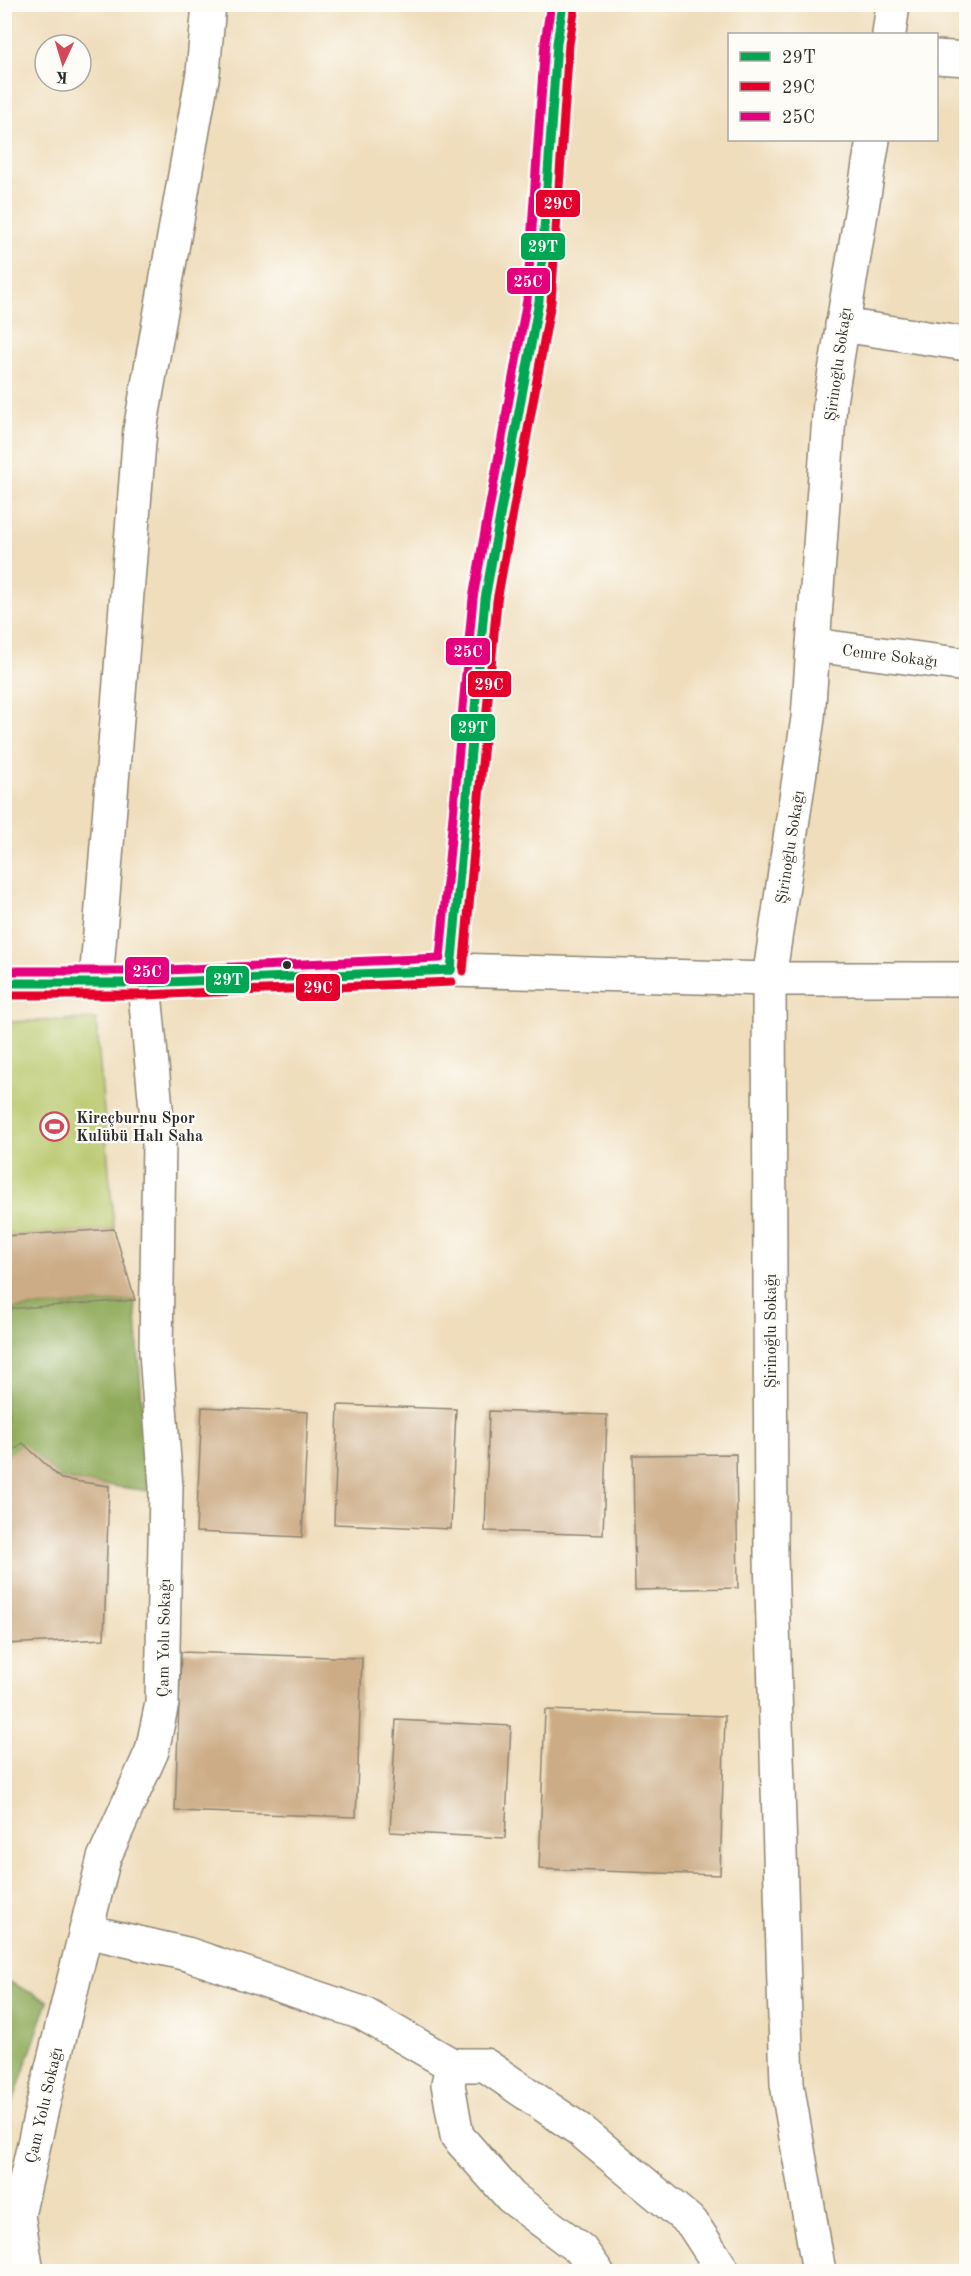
<svg xmlns="http://www.w3.org/2000/svg" width="971" height="2276" font-family="'Old Standard TT',serif">
	<rect width="100%" height="100%" fill="#fdfcf7"/>
	<filter id="ink" filterUnits="userSpaceOnUse"><feTurbulence type="fractalNoise" baseFrequency=".0167" numOctaves="2"/><feDisplacementMap in="SourceGraphic" scale="12" xChannelSelector="R" yChannelSelector="G"/><feConvolveMatrix kernelMatrix="1 2 1 2 8 2 1 2 1" color-interpolation-filters="sRGB"/></filter>
	<filter id="wash" filterUnits="userSpaceOnUse"><feTurbulence type="fractalNoise" baseFrequency=".008" numOctaves="4" result="noise"/><feDisplacementMap in="SourceGraphic" scale="24" xChannelSelector="R" yChannelSelector="G"/><feGaussianBlur stdDeviation="1.35" result="paint"/><feColorMatrix in="noise" values="0 0 0 0 0 0 0 0 0 0 0 0 0 0 0 0 0 1.4 0 .05"/><feComposite in="paint" operator="in"/></filter>
	<g filter="url(#wash)">
		<rect width="100%" height="100%" fill="#efddbb"/>
		<polygon fill="#b6c668" stroke="#70784a" stroke-width="1.5" points="96,1019 114,1229 5,1236 5,1022"/>
		<g fill="#90ab5c" stroke="#5e6b44" stroke-width="1.5">
			<polygon points="135,1300 148,1491 61,1479 23,1444 5,1458 5,1309"/>
			<polygon points="5,1980 48,2001 11,2108 5,2180"/>
		</g>
		<g id="blocks">
			<g fill="#ccac86">
				<polygon points="114,1229 135,1300 4,1309 4,1236"/>
				<polygon points="338,1405 456,1409 451,1529 334,1524"/>
				<polygon points="202,1407 308,1412 302,1537 196,1532"/>
				<polygon points="489,1411 607,1415 603,1535 485,1531"/>
				<polygon points="23,1443 61,1479 109,1486 104,1639 4,1644 4,1458"/>
				<polygon points="736,1454 738,1588 635,1590 633,1455"/>
				<polygon points="181,1652 362,1658 356,1817 175,1811"/>
				<polygon points="545,1710 725,1716 720,1875 539,1869"/>
				<polygon points="396,1720 511,1726 505,1838 390,1832"/>
			</g>
		</g>
	</g>
	<g filter="url(#ink)">
		<use href="#blocks" fill-opacity="0" stroke="#8d8473" stroke-width="1.5"/>
		<g fill="none" stroke-linecap="round" stroke-linejoin="round">
			<defs>
				<g id="minor">
					<polyline points="889,34 893,4"/>
					<polyline points="936,57 966,59"/>
					<polyline points="842,325 966,344"/>
					<polyline points="813,645 966,665"/>
					<polyline points="451,970 485,599 539,301 557,43 563,4"/>
					<polyline points="4,983 144,983 451,970 769,979 966,979"/>
					<polyline points="96,983 140,430 203,73 209,4"/>
					<polyline points="86,1931 187,1954 362,2013 452,2065"/>
					<polyline points="27,2272 18,2215 43,2104 104,1858 152,1751 162,1703 166,1487 156,1353 159,1139 144,983"/>
					<polyline points="597,2272 581,2250 511,2197 457,2136 448,2084 452,2065 485,2065 580,2130 692,2223 724,2272"/>
					<polyline points="819,2272 787,2084 771,1558 769,979 808,718 830,402 873,140"/>
				</g>
			</defs>
			<use href="#minor" stroke="#8d8473" stroke-width="36"/>
			<use href="#minor" stroke="#fff" stroke-width="33"/>
			<defs>
				<g id="bus-1">
					<polyline points="451,970 485,599 539,301 557,43 563,4"/>
					<polyline points="4,983 144,983 451,970"/>
				</g>
				<g id="bus-2">
					<polyline points="463,971 497,601 551,302 569,44 575,6"/>
					<polyline points="4,995 145,995 452,982"/>
				</g>
				<polyline id="bus-3" points="4,971 144,971 440,958 473,598 527,300 545,42 551,4"/>
			</defs>
			<use href="#bus-1" stroke="#fdfcf7" stroke-width="14"/>
			<use href="#bus-2" stroke="#fdfcf7" stroke-width="14"/>
			<use href="#bus-3" stroke="#fdfcf7" stroke-width="14"/>
			<use href="#bus-1" stroke="#00a651" stroke-width="9"/>
			<use href="#bus-2" stroke="#e4002b" stroke-width="9"/>
			<use href="#bus-3" stroke="#e5007d" stroke-width="9"/>
		</g>
	</g>
	<defs>
		<symbol id="stadium-ring" viewBox="-11 -11 22 22"><circle r="9.5" fill="#fdfcf7" stroke="#d1495b" stroke-width="1.5"/><path d="M0-5a6.5 5 0 1 0 0 10a6.5 5 0 1 0 0-10ZM-3.5-1.8h7v3.6h-7Z" fill="#d1495b"/></symbol>
	</defs>
	<g fill-rule="evenodd">
		<use href="#stadium-ring" x="38" y="1110" width="33" height="33"/>
	</g>
	<circle fill="#2b2b2b" stroke="#fdfcf7" stroke-width="2" cx="287" cy="965" r="5"/>
	<g text-anchor="middle" stroke-width="4.5" stroke-linejoin="round" paint-order="stroke">
		<g font-size="16" fill="#2b2b2b" stroke="#fdfcf7">
			<text transform="translate(837 364) rotate(-82)" y="6">Şirinoğlu Sokağı</text>
			<text transform="translate(890 655) rotate(7)" y="6">Cemre Sokağı</text>
			<text transform="translate(789 847) rotate(-81)" y="6">Şirinoğlu Sokağı</text>
			<text transform="translate(770 1331) rotate(-90)" y="6">Şirinoğlu Sokağı</text>
			<text transform="translate(163 1638) rotate(-89)" y="6">Çam Yolu Sokağı</text>
			<text transform="translate(43 2105) rotate(-77)" y="6">Çam Yolu Sokağı</text>
		</g>
		<g font-size="16" font-weight="bold" fill="#2b2b2b" stroke="#fdfcf7" text-anchor="start">
			<text x="76" y="1123">Kireçburnu Spor<tspan x="76" dy="18">Kulübü Halı Saha</tspan></text>
		</g>
	</g>
	<g stroke="#fdfcf7" stroke-width="2">
		<rect x="535" y="189" width="46" height="29" rx="6" fill="#e4002b"/>
		<rect x="520" y="232" width="46" height="29" rx="6" fill="#00a651"/>
		<rect x="506" y="267" width="45" height="28" rx="6" fill="#e5007d"/>
		<rect x="445" y="637" width="46" height="29" rx="6" fill="#e5007d"/>
		<rect x="467" y="670" width="45" height="28" rx="6" fill="#e4002b"/>
		<rect x="450" y="713" width="46" height="29" rx="6" fill="#00a651"/>
		<rect x="124" y="956" width="46" height="29" rx="6" fill="#e5007d"/>
		<rect x="205" y="965" width="45" height="29" rx="6" fill="#00a651"/>
		<rect x="295" y="973" width="46" height="29" rx="6" fill="#e4002b"/>
	</g>
	<g font-size="16" text-anchor="middle" font-weight="bold" fill="#fff">
		<text x="558" y="209">29C</text>
		<text x="543" y="252">29T</text>
		<text x="528" y="287">25C</text>
		<text x="468" y="657">25C</text>
		<text x="489" y="690">29C</text>
		<text x="473" y="733">29T</text>
		<text x="147" y="977">25C</text>
		<text x="228" y="985">29T</text>
		<text x="318" y="993">29C</text>
	</g>
	<rect width="971" height="2276" fill="none" stroke="#fdfcf7" stroke-width="24"/>
	<rect x="728" y="33" width="210" height="108" fill="#fdfcf7" stroke="#a9a8a5" stroke-width="1.5"/>
	<rect x="740" y="52" width="30" height="9" fill="#00a651" stroke="#a9a8a5" stroke-width="1.5"/>
	<text x="782" y="63" font-size="18" fill="#2b2b2b">29T</text>
	<rect x="740" y="82" width="30" height="9" fill="#e4002b" stroke="#a9a8a5" stroke-width="1.5"/>
	<text x="782" y="93" font-size="18" fill="#2b2b2b">29C</text>
	<rect x="740" y="112" width="30" height="9" fill="#e5007d" stroke="#a9a8a5" stroke-width="1.5"/>
	<text x="782" y="123" font-size="18" fill="#2b2b2b">25C</text>
	<g transform="translate(63 63) rotate(184)"><circle r="28" fill="#fdfcf7" stroke="#a9a8a5" stroke-width="1.5"/>
	<path d="M0-4.5L10 22L0 15L-10 22Z" fill="#d1495b"/>
	<text y="-9" font-size="16" font-weight="bold" text-anchor="middle" fill="#2b2b2b">K</text>
	</g>
</svg>
